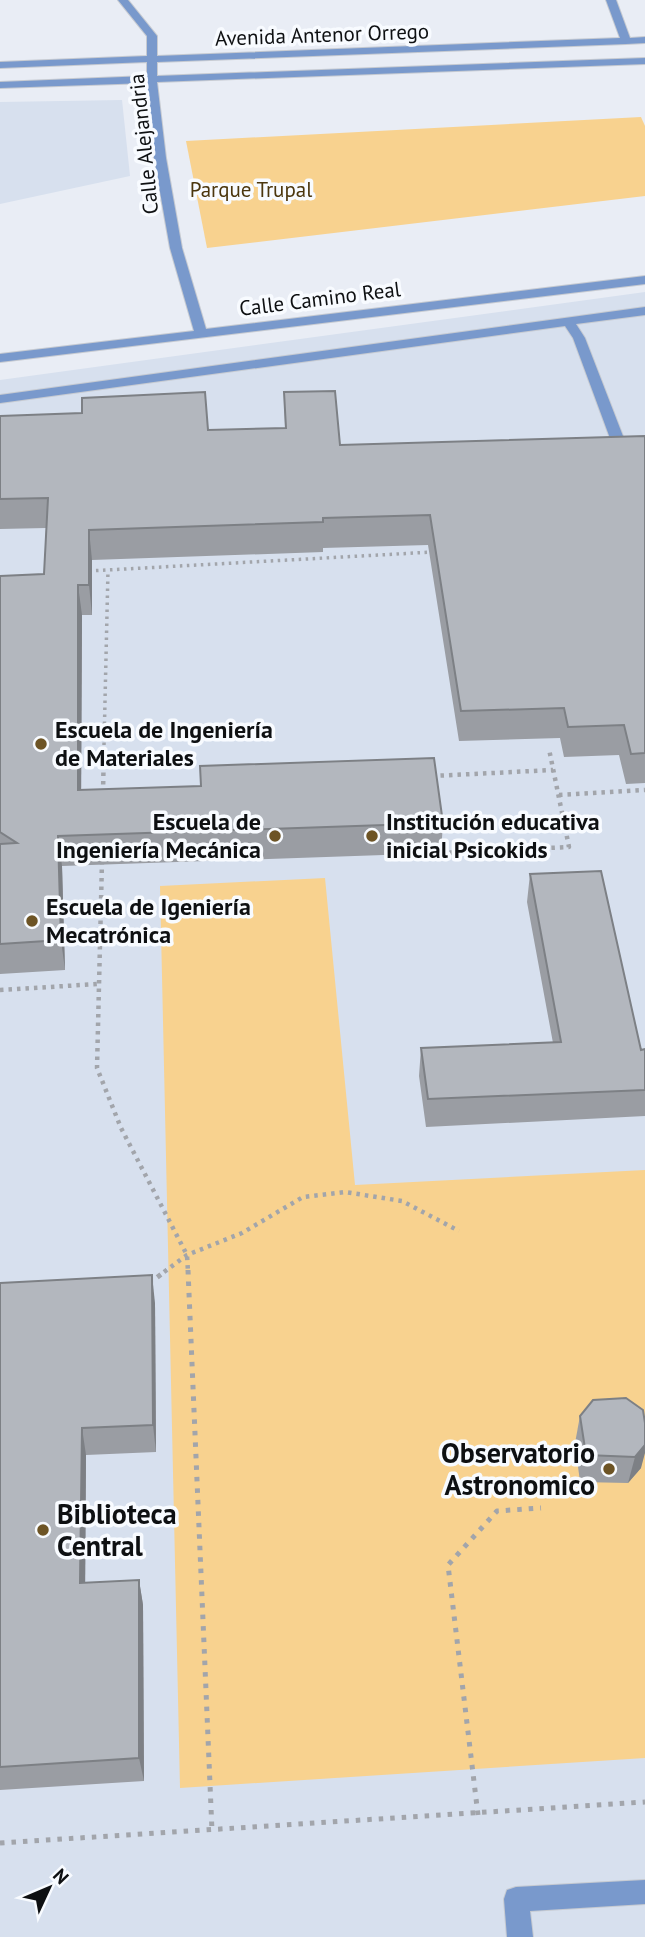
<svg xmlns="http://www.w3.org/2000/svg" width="645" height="1937" font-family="'PT Sans',sans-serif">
	<rect width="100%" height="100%" fill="#e9edf5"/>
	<g fill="#d7e0ee">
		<polygon points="122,100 130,176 0,204 0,102"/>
		<polygon points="645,292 645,1937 0,1937 0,380"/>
	</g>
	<g fill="#f8d28f">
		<polygon points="641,117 645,126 645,196 207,248 186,141"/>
		<polygon points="325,878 355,1185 645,1170 645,1758 180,1788 160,886"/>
	</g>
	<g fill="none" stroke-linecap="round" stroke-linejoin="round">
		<defs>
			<g id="minor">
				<polygon points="118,0 128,0 157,36 157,56 620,38 606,0 616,0 630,38 645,37 645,43 626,44 157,62 157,76 645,58 645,64 157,82 166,158 182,248 206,329 645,276 645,284 0,362 0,354 194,331 170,248 154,158 147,83 0,88 0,82 147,76 147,62 0,68 0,62 147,56 147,36"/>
				<polygon points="645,307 645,315 576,324 585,338 628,449 621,453 614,449 573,338 565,326 0,403 0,395"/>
				<polygon points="645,1880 645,1904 530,1911 533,1937 507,1937 504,1899 507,1890 516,1887"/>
			</g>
		</defs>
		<use href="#minor" stroke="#c6cad1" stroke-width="2"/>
		<g stroke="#a2a5ab" stroke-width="3.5" stroke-dasharray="2.5 4.5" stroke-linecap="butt">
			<polyline points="89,571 433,552"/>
			<polyline points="104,745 108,570"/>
		</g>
		<g stroke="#a2a5ab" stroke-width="4.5" stroke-dasharray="3.5 5" stroke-linecap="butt">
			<polyline points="432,776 553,770"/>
			<polyline points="103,793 104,744"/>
			<polyline points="559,795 645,790"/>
			<polyline points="441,853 569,847 549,749"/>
			<polyline points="102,861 97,1068 121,1128 187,1255 188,1272"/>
			<polyline points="0,990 98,984"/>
			<polyline points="164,1272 187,1255 242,1233 303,1197 345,1192 402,1201 459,1231"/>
		</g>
		<g stroke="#a2a5ab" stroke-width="5" stroke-dasharray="4.5 7" stroke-linecap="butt">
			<polyline points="188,1270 212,1831"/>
			<polyline points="148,1284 167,1270"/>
			<polyline points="478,1815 448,1565 497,1511 541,1508"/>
			<polyline points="0,1843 645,1802"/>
		</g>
		<use href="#minor" fill="#7999cc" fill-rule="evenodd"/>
	</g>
	<g fill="#9a9da3">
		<polygon points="284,392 340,445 645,436 645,783 626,784 619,755 564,757 560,738 459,741 428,545 323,548 323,552 92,560 92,615 82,615 81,790 443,823 441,853 62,866 65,970 0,974 0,576 44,574 46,528 0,529 0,416 208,430 285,428"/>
		<polygon points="530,874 641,1050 645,1049 645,1116 426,1127 419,1076 421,1048 553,1043 527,902"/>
		<polygon points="0,1283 155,1303 156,1452 86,1455 85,1583 139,1580 143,1605 144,1781 0,1790"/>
		<polygon points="626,1398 641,1468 628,1483 580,1482 575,1443 580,1416"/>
	</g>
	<g fill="#7d8085">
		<polygon points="89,530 92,560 92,615 89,585"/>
		<polygon points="78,585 82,615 81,820 78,790"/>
		<polygon points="58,836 62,866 65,970 61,940"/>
		<polygon points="152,1275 155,1303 156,1452 153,1425"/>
		<polygon points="82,1428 86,1455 85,1608 80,1583"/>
		<polygon points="645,1445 645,1453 641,1468 628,1483 635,1457"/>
		<polygon points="139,1580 143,1605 144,1781 139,1758"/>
	</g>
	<g fill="#b3b7be" stroke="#7d8085" stroke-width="2">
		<polygon points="335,391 340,445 645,436 645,753 631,754 624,725 568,727 564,708 461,711 430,515 323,518 323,522 89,530 89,585 78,585 78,790 201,786 200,766 434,758 443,823 58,836 61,940 0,944 0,844 17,843 0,832 0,576 44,574 48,498 0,499 0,416 82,413 82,398 205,392 208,430 286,428 284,392"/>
		<polygon points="601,871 641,1050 645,1049 645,1090 428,1099 421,1048 561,1042 530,874"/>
		<polygon points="152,1275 153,1425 82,1428 80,1583 139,1580 139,1758 0,1767 0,1283"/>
		<polygon points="626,1398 643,1410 645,1423 645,1445 635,1457 586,1455 580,1416 593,1400"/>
	</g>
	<g fill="#6d5425" stroke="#f8fbff" stroke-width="2.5">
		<circle cx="41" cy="744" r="7"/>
		<circle cx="275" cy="836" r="7"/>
		<circle cx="372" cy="836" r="7"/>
		<circle cx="32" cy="921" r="7"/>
		<circle cx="609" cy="1469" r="7"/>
		<circle cx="43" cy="1530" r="7"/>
	</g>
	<g text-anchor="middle" stroke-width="7" stroke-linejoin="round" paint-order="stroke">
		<g font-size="21" fill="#0e1012" stroke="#f8fbff">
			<text transform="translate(322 35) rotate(-2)" y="7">Avenida Antenor Orrego</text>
			<text transform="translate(144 144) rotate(-96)" y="7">Calle Alejandria</text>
			<text transform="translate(320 299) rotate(-7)" y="7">Calle Camino Real</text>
		</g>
		<g font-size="21" fill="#4b360d" stroke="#f8fbff">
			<text x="251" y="197">Parque Trupal</text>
		</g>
		<g font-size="24" font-weight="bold" fill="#0e1012" stroke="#f8fbff" text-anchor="start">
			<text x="55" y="738">Escuela de Ingeniería<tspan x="55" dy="28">de Materiales</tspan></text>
			<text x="261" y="830" text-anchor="end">Escuela de<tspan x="261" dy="28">Ingeniería Mecánica</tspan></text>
			<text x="386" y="830">Institución educativa<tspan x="386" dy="28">inicial Psicokids</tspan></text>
			<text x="46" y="915">Escuela de Igeniería<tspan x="46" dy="28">Mecatrónica</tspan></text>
		</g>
		<g font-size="28" font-weight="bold" fill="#0e1012" stroke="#f8fbff" text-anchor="end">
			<text x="595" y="1463">Observatorio<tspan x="595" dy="32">Astronomico</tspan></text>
			<text x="57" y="1524" text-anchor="start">Biblioteca<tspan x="57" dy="32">Central</tspan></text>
		</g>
	</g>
	<g transform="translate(49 1888) rotate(46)" stroke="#f8fbff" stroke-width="5" paint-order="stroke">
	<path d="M0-5L12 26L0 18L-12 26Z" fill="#0e1012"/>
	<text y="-10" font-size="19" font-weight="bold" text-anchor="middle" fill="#0e1012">N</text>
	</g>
</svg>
